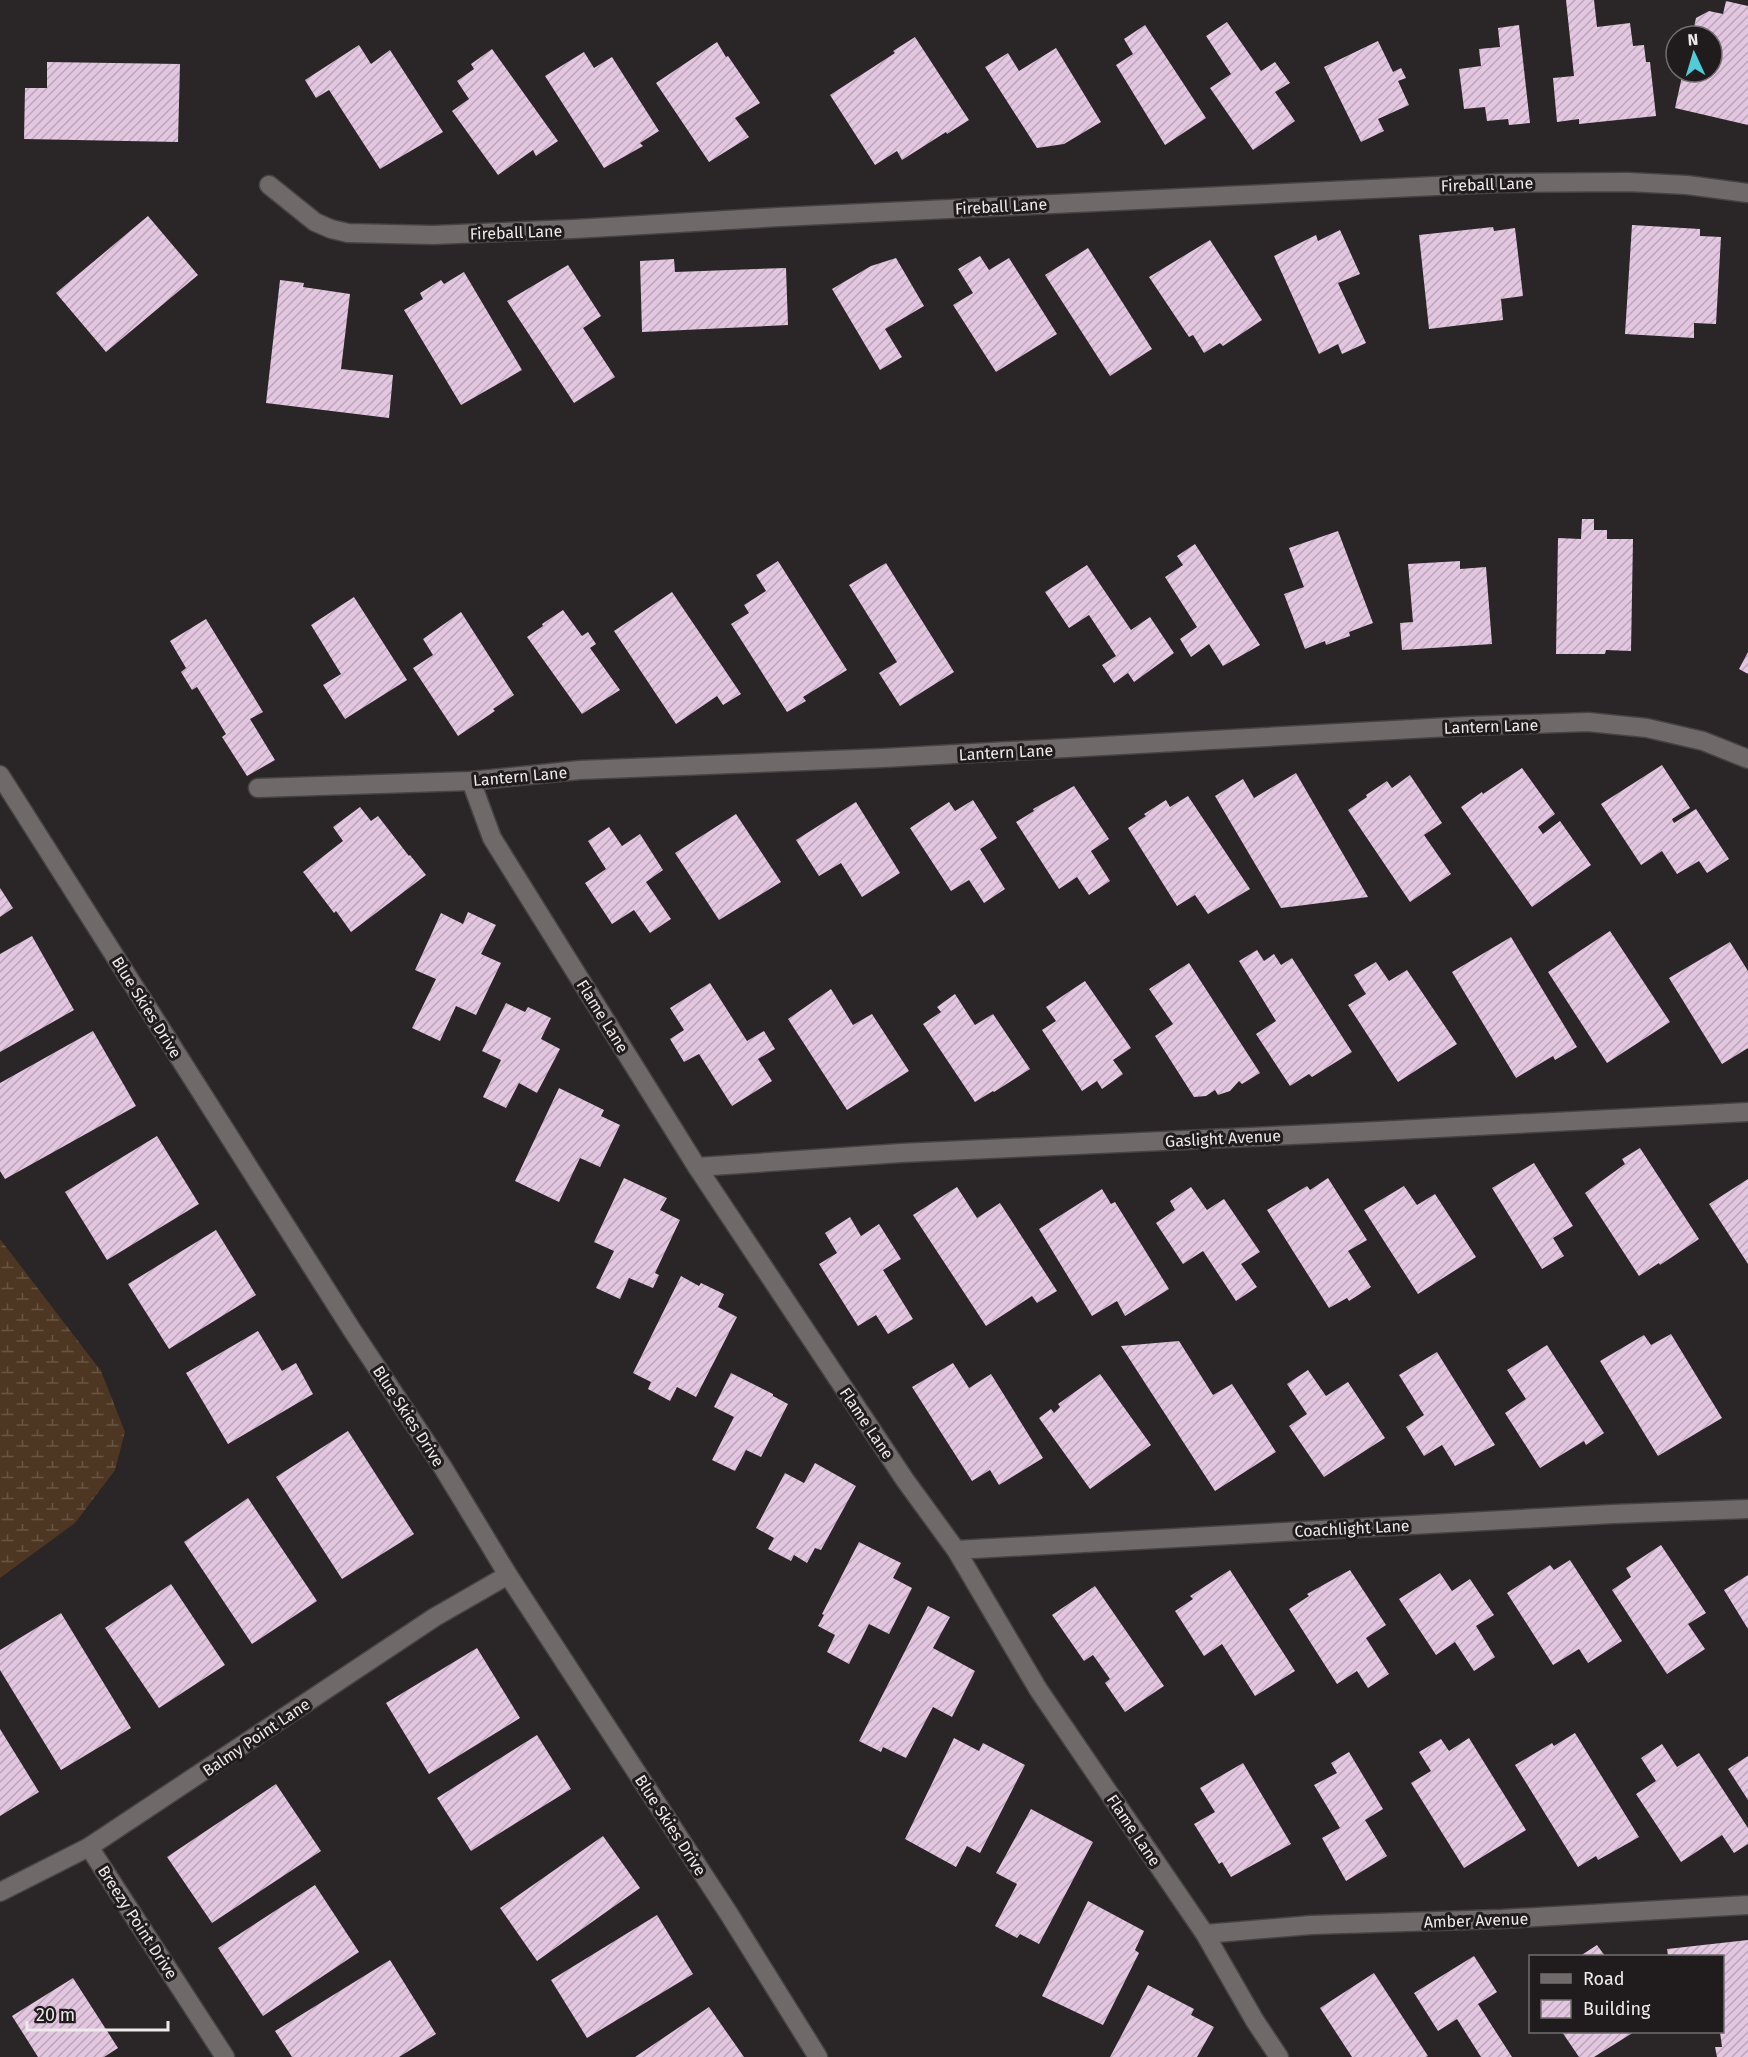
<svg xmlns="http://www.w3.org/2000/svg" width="1748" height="2057" font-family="'Fira Sans',sans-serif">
	<defs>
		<pattern id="wetland-marsh" width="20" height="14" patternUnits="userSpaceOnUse" patternTransform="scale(1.5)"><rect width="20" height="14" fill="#4e3722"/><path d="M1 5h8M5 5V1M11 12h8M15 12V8" fill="none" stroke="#685442"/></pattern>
		<pattern id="building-hatch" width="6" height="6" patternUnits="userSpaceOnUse" patternTransform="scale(1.5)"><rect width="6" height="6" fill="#e3c6e0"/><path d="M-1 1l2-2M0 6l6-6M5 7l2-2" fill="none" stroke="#bca6ba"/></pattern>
	</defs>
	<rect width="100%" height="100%" fill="#2a2526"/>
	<polygon fill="url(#wetland-marsh)" points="0,1239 101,1371 125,1432 115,1470 75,1523 0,1578"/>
	<g fill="url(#building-hatch)">
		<polygon points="1566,0 1594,0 1597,27 1630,23 1633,46 1644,45 1646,62 1650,62 1656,116 1579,124 1579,119 1557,122 1553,78 1574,76"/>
		<polygon points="1726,1 1748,6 1748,125 1675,108 1683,72 1712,72 1712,36 1692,36 1696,18 1709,11 1723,14"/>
		<polygon points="1227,22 1261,71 1275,62 1290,83 1275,92 1295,121 1253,150 1210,88 1231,74 1206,36"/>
		<polygon points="1145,25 1206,118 1165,145 1116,65 1133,54 1124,39"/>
		<polygon points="1519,25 1530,123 1509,125 1508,119 1487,121 1485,107 1464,109 1459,69 1481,66 1479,49 1500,47 1498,28"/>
		<polygon points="915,37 969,120 947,134 946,132 902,160 897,151 875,165 830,95 895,53 893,51"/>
		<polygon points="1378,41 1393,72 1401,68 1406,78 1398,81 1409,105 1378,119 1384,131 1361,142 1324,67"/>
		<polygon points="717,42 726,57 728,56 760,103 735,118 749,137 709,162 656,83"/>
		<polygon points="359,45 371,64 390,50 443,132 380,169 329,90 316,98 305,80"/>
		<polygon points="1056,48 1101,122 1064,144 1037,148 985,67 1008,53 1019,71"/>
		<polygon points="492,49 558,141 536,156 533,150 498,175 452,111 469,99 457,81 474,69 471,64"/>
		<polygon points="584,52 594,68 612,57 659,131 640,143 643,146 604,168 545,76"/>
		<polygon points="47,62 180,64 178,142 24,139 25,88 47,88"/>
		<polygon points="148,216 198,275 106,352 56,293"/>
		<polygon points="1632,225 1700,229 1700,236 1721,237 1716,324 1694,323 1694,338 1625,334"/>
		<polygon points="1493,227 1494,231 1515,228 1523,296 1501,299 1503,320 1429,329 1419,235"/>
		<polygon points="1340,230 1360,274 1338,283 1366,343 1342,354 1338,344 1319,354 1274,256 1316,235 1318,241"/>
		<polygon points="1210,240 1262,320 1223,346 1220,343 1204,353 1193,335 1189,337 1149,277"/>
		<polygon points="1088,248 1152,349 1110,376 1045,275"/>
		<polygon points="980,256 989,270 1009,258 1057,334 996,372 953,305 973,293 958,269"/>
		<polygon points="896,258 924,306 885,329 902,357 880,370 832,289 871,266"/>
		<polygon points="674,259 675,272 786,268 788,325 642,332 640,261"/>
		<polygon points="568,265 601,316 583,328 615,377 574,403 507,301"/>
		<polygon points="464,272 522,370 461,405 404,310 423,299 420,293 441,280 444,284"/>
		<polygon points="280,280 304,283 303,287 350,294 341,369 393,375 389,418 266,403"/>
		<polygon points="1582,519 1594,519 1594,530 1607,530 1607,539 1633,539 1631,651 1606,650 1605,654 1556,654 1558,538 1581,539"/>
		<polygon points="1338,531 1373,623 1349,632 1350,636 1326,645 1325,641 1305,649 1284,594 1304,587 1289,548"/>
		<polygon points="1195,544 1260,645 1223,666 1209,644 1191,657 1180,639 1197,627 1165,577 1183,565 1177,556"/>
		<polygon points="778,561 847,670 803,697 806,701 787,712 731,624 749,613 744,605 766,591 756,575"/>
		<polygon points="1460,561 1460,569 1486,567 1492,644 1402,650 1400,623 1413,622 1408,564"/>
		<polygon points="886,563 954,672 900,706 879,673 897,662 849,585"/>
		<polygon points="1087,565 1131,630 1150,617 1174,653 1134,682 1128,673 1114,683 1102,665 1116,656 1089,615 1069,628 1045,592"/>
		<polygon points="672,592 741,694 723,705 717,696 676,724 614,631"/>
		<polygon points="354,597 407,680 345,719 323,685 341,674 311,625"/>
		<polygon points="563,610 582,636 588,632 596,644 590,648 620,690 582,714 527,637 543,626 542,624"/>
		<polygon points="461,612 514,695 493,709 495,711 458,736 413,668 433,655 423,639"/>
		<polygon points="206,619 263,712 250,719 275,760 247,776 222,737 226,734 197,687 192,690 181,672 186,668 170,641"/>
		<polygon points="1748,652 1748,674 1739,669"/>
		<polygon points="1662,765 1690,808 1672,819 1674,823 1696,809 1729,859 1707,873 1699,861 1677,874 1662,851 1641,865 1601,804"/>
		<polygon points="1522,768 1555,814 1538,827 1543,834 1560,821 1591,865 1532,907 1461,807 1482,792 1483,794"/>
		<polygon points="1296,773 1368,897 1281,908 1215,796 1243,779 1254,798"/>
		<polygon points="1410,775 1442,823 1424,835 1451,874 1410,902 1348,810 1367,797 1366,795 1387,781 1392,788"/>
		<polygon points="1074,786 1109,839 1091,851 1110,881 1089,895 1077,877 1059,889 1016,822 1034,811 1033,809"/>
		<polygon points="1188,796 1250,889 1208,914 1195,895 1177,906 1128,828 1146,816 1144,814 1166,800 1170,807"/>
		<polygon points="973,800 997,838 980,849 1005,889 984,903 969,880 951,891 910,828 949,802 955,811"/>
		<polygon points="856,802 900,873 862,897 841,863 819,876 796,840"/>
		<polygon points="360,807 371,821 378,816 409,856 410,855 426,875 351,932 336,911 334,913 303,872 343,841 333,827"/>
		<polygon points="736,814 781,882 719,920 675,853"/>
		<polygon points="609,827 622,846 640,834 663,870 646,882 671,919 650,933 634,910 612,924 585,883 606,869 588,841"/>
		<polygon points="0,888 13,908 0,917"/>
		<polygon points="468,912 496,925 481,954 501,963 476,1015 456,1006 440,1041 412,1028 436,979 415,970 441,913 463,924"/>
		<polygon points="1610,931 1670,1022 1607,1063 1548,972"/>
		<polygon points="32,936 74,1010 0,1052 0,954"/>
		<polygon points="1511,937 1577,1047 1555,1060 1553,1056 1516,1078 1452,972"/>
		<polygon points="1730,942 1748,971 1748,1048 1722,1064 1669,978"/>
		<polygon points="1257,950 1264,961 1274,954 1281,965 1292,958 1352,1052 1312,1077 1309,1074 1290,1086 1256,1034 1276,1021 1239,961"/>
		<polygon points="1376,962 1389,981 1407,970 1457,1044 1398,1082 1348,1005 1366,994 1354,975"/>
		<polygon points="1189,963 1260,1073 1242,1084 1239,1081 1230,1091 1218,1095 1215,1090 1206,1096 1194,1097 1155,1036 1173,1024 1149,989"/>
		<polygon points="1085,981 1131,1048 1113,1060 1123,1074 1102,1089 1097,1081 1082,1091 1042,1030 1056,1021 1046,1007"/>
		<polygon points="710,983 747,1041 764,1031 775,1049 758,1059 772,1081 732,1106 699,1054 684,1062 670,1039 684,1030 670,1008"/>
		<polygon points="831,989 853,1025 872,1014 909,1071 847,1110 788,1019"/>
		<polygon points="955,994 975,1025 993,1014 1030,1069 994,1092 993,1091 975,1102 923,1024 941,1012 937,1007"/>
		<polygon points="506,1003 525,1012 528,1007 551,1018 541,1039 560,1049 537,1093 519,1083 506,1108 483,1097 501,1060 482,1051"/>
		<polygon points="93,1031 136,1106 5,1179 0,1171 0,1083"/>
		<polygon points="559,1088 604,1110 601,1116 620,1125 600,1167 580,1158 559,1202 515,1181"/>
		<polygon points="157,1136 199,1204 107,1260 65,1192"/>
		<polygon points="1640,1148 1699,1239 1660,1265 1659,1263 1639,1276 1585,1193 1625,1164 1622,1159"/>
		<polygon points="1534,1163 1573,1226 1553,1238 1564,1256 1542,1269 1492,1188"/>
		<polygon points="624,1178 667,1198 660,1210 680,1220 655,1273 659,1275 653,1288 629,1278 620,1299 596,1288 614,1251 594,1242"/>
		<polygon points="1328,1178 1367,1240 1348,1251 1371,1287 1349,1301 1347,1298 1329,1308 1267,1210 1307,1186 1310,1190"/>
		<polygon points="1748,1179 1748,1264 1709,1204"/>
		<polygon points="1404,1186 1417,1205 1435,1194 1476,1257 1418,1294 1364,1210"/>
		<polygon points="957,1187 977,1218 1000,1203 1057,1291 1037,1303 1032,1296 986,1326 913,1215"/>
		<polygon points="1191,1187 1207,1210 1224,1199 1260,1252 1241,1264 1257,1287 1236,1301 1203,1251 1183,1264 1156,1223 1175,1210 1170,1201"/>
		<polygon points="1102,1189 1111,1204 1115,1202 1169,1289 1125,1316 1117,1301 1092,1316 1039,1229"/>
		<polygon points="850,1217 861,1236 879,1224 901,1259 883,1270 913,1319 888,1334 876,1315 858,1326 819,1264 837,1253 825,1233"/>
		<polygon points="216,1230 256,1295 169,1349 128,1284"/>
		<polygon points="681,1276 699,1286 701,1283 724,1294 718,1307 737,1317 696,1397 677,1387 670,1401 648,1389 651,1382 633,1373"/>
		<polygon points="258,1331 282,1371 296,1363 313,1394 228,1444 186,1373"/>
		<polygon points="1671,1334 1722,1418 1658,1456 1600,1361 1644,1335 1651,1345"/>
		<polygon points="1179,1341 1213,1395 1232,1384 1276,1452 1215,1491 1121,1346"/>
		<polygon points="1547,1345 1604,1433 1586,1445 1584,1441 1540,1468 1505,1413 1526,1399 1507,1370"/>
		<polygon points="1437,1352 1495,1445 1455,1466 1442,1445 1424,1456 1406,1427 1424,1415 1399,1375"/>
		<polygon points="953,1363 969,1388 991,1374 1043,1458 999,1485 990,1470 972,1481 912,1387"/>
		<polygon points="1308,1370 1326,1396 1348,1382 1385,1438 1324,1477 1289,1426 1307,1414 1287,1384"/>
		<polygon points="731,1373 773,1394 773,1396 788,1404 761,1457 746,1450 735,1471 712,1460 734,1417 714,1407"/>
		<polygon points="1100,1374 1151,1445 1090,1489 1039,1418 1051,1409 1054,1413 1060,1407 1058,1404"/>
		<polygon points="348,1431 414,1534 342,1579 276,1477"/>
		<polygon points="815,1463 856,1486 821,1550 815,1548 807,1563 794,1555 791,1561 768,1549 774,1538 756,1528 785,1473 804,1483"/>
		<polygon points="248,1498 317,1601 252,1644 184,1542"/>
		<polygon points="859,1542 901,1563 893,1578 912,1588 889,1634 869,1624 849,1664 827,1652 835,1635 818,1626 824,1615 822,1614"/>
		<polygon points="1661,1545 1706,1613 1688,1624 1705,1649 1667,1674 1612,1590 1631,1577 1626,1568"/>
		<polygon points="1570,1560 1622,1641 1588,1663 1579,1649 1553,1665 1507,1593 1550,1565 1554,1570"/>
		<polygon points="1230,1570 1295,1671 1255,1696 1222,1644 1204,1656 1175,1611 1193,1599 1190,1596"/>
		<polygon points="1350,1570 1386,1625 1366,1638 1389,1674 1368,1688 1357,1671 1337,1684 1289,1609 1309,1596 1307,1594"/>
		<polygon points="1440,1573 1452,1591 1470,1579 1494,1615 1476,1626 1495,1657 1474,1671 1455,1642 1436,1655 1399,1599"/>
		<polygon points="1748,1575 1748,1629 1724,1590"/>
		<polygon points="171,1584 225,1665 159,1708 105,1628"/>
		<polygon points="1095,1586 1164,1686 1125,1712 1105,1683 1110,1679 1093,1655 1084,1661 1052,1615"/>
		<polygon points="928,1606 950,1617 933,1648 975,1671 952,1717 933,1707 906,1758 883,1747 881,1752 859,1741"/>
		<polygon points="61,1613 131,1728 61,1770 0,1670 0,1650"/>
		<polygon points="477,1648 520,1718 429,1774 386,1703"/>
		<polygon points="0,1729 39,1792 0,1816"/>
		<polygon points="1575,1733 1639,1837 1598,1860 1596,1856 1578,1867 1515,1765 1552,1743 1554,1746"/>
		<polygon points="537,1735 571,1789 471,1851 437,1798"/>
		<polygon points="954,1738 979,1751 983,1743 1025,1765 980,1853 967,1846 956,1867 905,1839"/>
		<polygon points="1469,1738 1526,1830 1464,1868 1411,1783 1431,1771 1419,1752 1441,1739 1449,1751"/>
		<polygon points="1662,1744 1677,1767 1699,1753 1748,1828 1748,1844 1734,1853 1722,1835 1681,1862 1636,1794 1656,1781 1641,1758"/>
		<polygon points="1349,1752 1383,1809 1365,1820 1387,1856 1346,1881 1322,1838 1340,1828 1314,1785 1337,1773 1331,1763"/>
		<polygon points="1748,1756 1748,1800 1728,1769"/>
		<polygon points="1243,1763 1291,1844 1231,1877 1222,1862 1219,1864 1194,1824 1215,1812 1200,1788"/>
		<polygon points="276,1784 321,1851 212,1923 167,1857"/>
		<polygon points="1031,1809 1093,1842 1039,1944 1020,1934 1017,1938 995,1926 1017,1884 996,1873"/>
		<polygon points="603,1836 640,1888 537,1961 500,1908"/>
		<polygon points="315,1885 359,1952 263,2016 218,1948"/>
		<polygon points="1088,1901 1144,1931 1135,1950 1139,1953 1103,2025 1042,1996"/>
		<polygon points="657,1915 693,1974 587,2038 551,1980"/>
		<polygon points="1748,1940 1748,2057 1717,2057 1715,2047 1722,2047 1720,2032 1722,2032 1722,1956 1668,1956 1667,1949"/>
		<polygon points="1597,1945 1605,1956 1580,1956"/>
		<polygon points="1474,1956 1497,1992 1478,2004 1512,2057 1481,2057 1457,2019 1438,2031 1414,1993"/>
		<polygon points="390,1960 436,2034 399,2057 292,2057 275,2031"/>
		<polygon points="1374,1973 1428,2056 1426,2057 1352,2057 1320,2008"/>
		<polygon points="73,1978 118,2048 104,2057 38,2057 12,2016"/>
		<polygon points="1148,1985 1194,2009 1191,2015 1214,2027 1197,2057 1110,2057"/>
		<polygon points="709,2007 744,2057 635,2057"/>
		<polygon points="1562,2032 1634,2032 1594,2057 1579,2057"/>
	</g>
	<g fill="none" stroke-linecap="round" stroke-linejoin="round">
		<defs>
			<g id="street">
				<polyline points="269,185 315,222 331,229 348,233 433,235 574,229 779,217 1500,183 1627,182 1687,185 1748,193"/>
				<polyline points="0,775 352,1330 442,1466 508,1575 729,1914 818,2057"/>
				<polyline points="471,781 492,838 697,1167 905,1480 956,1550 1038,1689 1205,1934 1255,2021 1279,2057"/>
				<polyline points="258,788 471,781 580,770 883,758 1468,726 1588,722 1647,728 1703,741 1748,759"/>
				<polyline points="697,1167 901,1153 1358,1132 1748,1112"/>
				<polyline points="956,1550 1613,1514 1748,1509"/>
				<polyline points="89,1847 225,2057"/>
				<polyline points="0,1892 89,1847 435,1617 508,1575"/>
				<polyline points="1205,1934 1311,1925 1502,1919 1748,1905"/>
			</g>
		</defs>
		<use href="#street" stroke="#474344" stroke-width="21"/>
		<use href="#street" stroke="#6f696a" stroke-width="18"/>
	</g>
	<g text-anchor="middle" stroke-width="6" stroke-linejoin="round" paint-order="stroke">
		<g font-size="16" fill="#eeeaeb" stroke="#201b1c">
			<text transform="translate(1487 184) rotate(-2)" y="6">Fireball Lane</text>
			<text transform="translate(1001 206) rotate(-3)" y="6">Fireball Lane</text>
			<text transform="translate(516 232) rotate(-2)" y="6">Fireball Lane</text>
			<text transform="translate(1491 726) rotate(-2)" y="6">Lantern Lane</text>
			<text transform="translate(1006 752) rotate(-3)" y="6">Lantern Lane</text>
			<text transform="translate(520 776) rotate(-5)" y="6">Lantern Lane</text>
			<text transform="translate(147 1007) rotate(58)" y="6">Blue Skies Drive</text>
			<text transform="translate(603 1016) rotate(58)" y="6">Flame Lane</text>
			<text transform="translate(1223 1138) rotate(-3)" y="6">Gaslight Avenue</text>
			<text transform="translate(409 1416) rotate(57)" y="6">Blue Skies Drive</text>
			<text transform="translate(867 1423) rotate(56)" y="6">Flame Lane</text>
			<text transform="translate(1352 1528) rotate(-3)" y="6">Coachlight Lane</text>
			<text transform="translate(256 1737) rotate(-34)" y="6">Balmy Point Lane</text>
			<text transform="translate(671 1825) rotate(57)" y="6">Blue Skies Drive</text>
			<text transform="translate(1134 1830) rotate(56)" y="6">Flame Lane</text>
			<text transform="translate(1476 1920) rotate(-2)" y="6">Amber Avenue</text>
			<text transform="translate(138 1922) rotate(57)" y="6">Breezy Point Drive</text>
		</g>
	</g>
	<rect x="1529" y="1955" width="195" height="78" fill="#201b1c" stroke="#726e6f" stroke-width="1.5"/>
	<rect x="1541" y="1974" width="30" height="9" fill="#6f696a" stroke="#726e6f" stroke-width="1.5"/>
	<text x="1583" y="1985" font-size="18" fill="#eeeaeb">Road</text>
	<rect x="1541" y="2000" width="30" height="18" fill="url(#building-hatch)" stroke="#726e6f" stroke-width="1.5"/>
	<text x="1583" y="2015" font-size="18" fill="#eeeaeb">Building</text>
	<g transform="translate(1694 54) rotate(356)"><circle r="28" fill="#201b1c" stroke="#726e6f" stroke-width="1.5"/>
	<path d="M0-4.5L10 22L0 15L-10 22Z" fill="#52cbd7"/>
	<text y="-9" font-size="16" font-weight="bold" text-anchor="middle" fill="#eeeaeb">N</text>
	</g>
	<path d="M27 2021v9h141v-9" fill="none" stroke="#eeeaeb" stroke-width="3"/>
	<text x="36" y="2021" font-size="18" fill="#eeeaeb" stroke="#201b1c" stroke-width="4.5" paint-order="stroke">20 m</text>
</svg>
